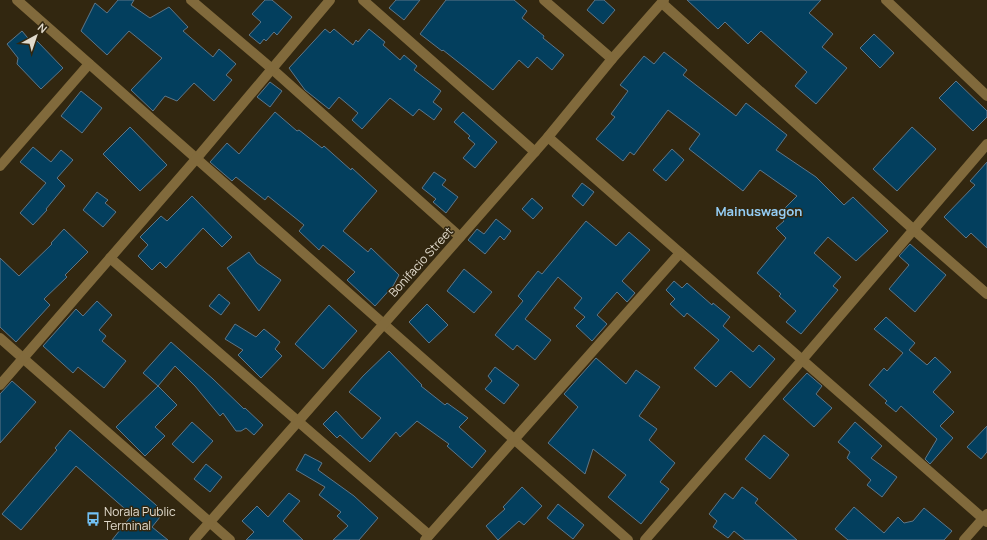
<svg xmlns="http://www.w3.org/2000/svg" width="987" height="540" font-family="Manrope,sans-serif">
	<rect width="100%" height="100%" fill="#322710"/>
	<g fill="#033f5e" stroke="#5e7688">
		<polygon points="118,0 134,0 131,5 150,18 169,7 188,27 183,31 213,57 219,49 236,64 226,75 232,80 214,101 194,83 177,101 165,96 153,111 131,90 162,58 129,31 107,55 81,31 95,3 107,13"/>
		<polygon points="265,0 272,0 292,17 277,35 274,32 266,41 264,39 260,44 249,35 261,22 252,14"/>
		<polygon points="396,0 420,0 404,20 389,8"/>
		<polygon points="446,0 514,0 527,11 522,18 544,36 543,38 564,55 552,70 537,57 528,68 519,60 493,90 467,69 443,50 442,51 420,34"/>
		<polygon points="595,0 604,0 615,10 603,24 587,10"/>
		<polygon points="687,0 821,0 809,13 833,34 822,47 847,68 816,104 795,86 807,72 761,31 748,44 725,22 718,29"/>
		<polygon points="325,29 330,33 334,29 353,45 356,40 358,42 369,29 385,42 383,45 400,60 404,55 417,66 414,70 441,91 433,102 442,109 434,120 419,109 413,116 390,98 362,129 352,120 358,113 339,97 329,109 305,90 289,68"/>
		<polygon points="22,31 32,43 37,41 63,68 41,89 17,64 18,58 7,44"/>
		<polygon points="874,34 894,53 880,68 860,48"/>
		<polygon points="664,52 687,70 683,75 736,116 746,103 787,135 776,150 816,177 844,205 853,197 888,231 856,261 828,237 814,253 841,277 833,286 838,290 801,334 786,322 796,311 779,296 781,294 757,273 786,238 776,228 784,221 778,215 797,196 760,170 743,191 689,149 700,134 668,110 634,155 630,152 623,161 596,139 615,117 611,114 628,91 620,85 644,56 654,64"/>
		<polygon points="956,81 987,111 987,117 973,131 939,98"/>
		<polygon points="270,82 282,91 270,107 257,97"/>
		<polygon points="81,91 102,108 82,133 61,116"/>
		<polygon points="275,112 297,131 299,130 322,148 324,146 351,170 352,168 377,191 343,231 368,252 371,248 399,275 393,286 375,306 347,280 355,272 323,245 319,250 299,231 304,225 268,196 265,200 236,177 232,181 210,162 227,143 239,154"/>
		<polygon points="463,112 497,142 475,168 463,158 475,144 468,138 470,136 454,122"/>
		<polygon points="130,127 167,165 140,191 103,154"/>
		<polygon points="912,127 936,149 897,191 873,169"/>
		<polygon points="33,147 51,162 61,150 73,160 57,178 65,186 46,209 47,210 33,225 20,213 46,183 20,162"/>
		<polygon points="672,149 684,160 666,181 653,170"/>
		<polygon points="987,162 987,248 971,233 966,238 944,217 975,185 970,181"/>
		<polygon points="434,172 446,180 442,185 458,197 446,213 433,202 436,199 422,188"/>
		<polygon points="582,183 594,192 583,206 572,196"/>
		<polygon points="97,192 108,200 105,203 116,212 103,227 83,210"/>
		<polygon points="192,196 232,237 222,247 203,228 166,268 160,262 152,270 138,256 148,245 140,237 161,216 167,221"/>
		<polygon points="532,198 543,208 533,219 522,209"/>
		<polygon points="496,219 511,231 504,240 500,236 485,254 468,240 477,229 484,234"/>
		<polygon points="586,221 616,246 629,232 650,250 622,281 635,293 627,302 617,292 597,315 607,324 592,341 576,326 585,317 574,308 582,298 558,277 525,319 551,340 535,360 517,345 513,350 495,335 523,301 518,296 538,271 542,274"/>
		<polygon points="64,229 88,252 65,275 67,277 44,299 50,305 16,342 0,327 0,258 19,276 52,244 51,243"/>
		<polygon points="910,244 946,275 915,312 889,289 909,265 899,256"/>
		<polygon points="249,252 257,263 281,280 259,311 227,268"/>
		<polygon points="464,269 492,292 474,313 447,291"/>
		<polygon points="674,281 682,288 687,283 712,305 713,303 730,317 723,326 753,352 759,345 775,359 750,388 731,371 716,387 694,368 719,340 687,313 684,317 670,304 675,299 666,290"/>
		<polygon points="219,294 230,303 221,315 209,306"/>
		<polygon points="97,301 112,315 99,330 106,336 102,341 126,361 104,388 78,367 73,373 43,346 76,309 83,316"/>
		<polygon points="427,304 448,325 429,343 409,322"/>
		<polygon points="329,305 357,331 323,369 295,344"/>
		<polygon points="886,317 915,343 909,350 927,365 935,357 951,372 933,392 954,412 940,426 953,438 930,464 925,459 937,439 901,406 896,412 885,403 887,401 869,385 884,368 887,371 903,353 874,329"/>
		<polygon points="235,324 256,337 264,329 280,342 275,349 282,356 261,378 238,355 243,350 225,339"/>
		<polygon points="171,342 213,379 244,409 245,408 263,425 254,435 246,428 241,431 236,431 223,413 220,416 195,386 175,366 158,386 143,373"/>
		<polygon points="389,351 422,385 421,386 445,405 447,403 468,418 459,427 486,451 472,468 447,446 449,444 417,421 400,437 396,432 370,462 340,435 337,438 323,424 336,411 362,439 381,418 349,392 363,376"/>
		<polygon points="596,358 626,384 636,370 660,387 639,416 657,429 649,440 675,463 660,482 669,489 641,524 608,497 626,475 593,449 585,474 548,443 578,407 564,394"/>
		<polygon points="495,367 519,385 504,404 485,389 492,381 488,376"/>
		<polygon points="807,373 822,386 816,394 832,408 814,427 783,399"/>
		<polygon points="12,381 36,402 0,443 0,394"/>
		<polygon points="158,386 177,405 155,427 165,436 145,456 116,427"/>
		<polygon points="192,422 213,441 193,463 172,444"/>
		<polygon points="855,422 882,446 871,458 897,477 882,497 867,485 871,480 847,458 850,452 838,442"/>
		<polygon points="987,426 987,452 981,459 967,447"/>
		<polygon points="70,430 164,512 152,527 168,540 112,540 132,515 76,466 21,530 2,514 57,450 55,448"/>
		<polygon points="764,435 789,455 770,479 745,459"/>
		<polygon points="305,454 322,463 318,470 354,496 378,518 359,540 333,540 348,526 337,516 341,512 319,495 325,487 296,470"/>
		<polygon points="206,464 222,477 210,492 194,479"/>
		<polygon points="522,487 542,506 524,525 519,521 498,540 486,526 505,509 503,507"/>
		<polygon points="742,487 758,499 755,503 797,540 745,540 734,531 728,538 713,527 717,521 709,514 725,493 733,499"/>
		<polygon points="289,493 300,501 283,521 303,540 246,540 254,532 242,521 257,506 268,517"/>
		<polygon points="558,504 584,525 573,539 547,518"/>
		<polygon points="854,507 884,533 898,517 904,523 913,521 924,508 952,531 944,540 848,540 835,529"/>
	</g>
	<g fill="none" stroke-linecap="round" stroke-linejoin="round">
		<g stroke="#816a3c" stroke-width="10">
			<polyline points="17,0 628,540"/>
			<polyline points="191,0 271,68 460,237"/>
			<polyline points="363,0 535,152"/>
			<polyline points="544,0 612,59"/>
			<polyline points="886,0 987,96"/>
			<polyline points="662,3 914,230 987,294"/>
			<polyline points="548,137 987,522"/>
			<polyline points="0,166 89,64"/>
			<polyline points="110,258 429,535"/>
			<polyline points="0,338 230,540"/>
			<polyline points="0,385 196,159 330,0"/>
			<polyline points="194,540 548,137 612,59 664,0"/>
			<polyline points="425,540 680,253"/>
			<polyline points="645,540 802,360 987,144"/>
			<polyline points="964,540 987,514"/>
		</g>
	</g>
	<defs>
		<symbol id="bus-bare" viewBox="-9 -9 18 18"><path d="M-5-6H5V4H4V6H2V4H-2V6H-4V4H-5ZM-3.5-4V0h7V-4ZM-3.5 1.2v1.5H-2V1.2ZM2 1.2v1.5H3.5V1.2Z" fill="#72c1f5" stroke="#322710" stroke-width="2.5" paint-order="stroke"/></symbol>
	</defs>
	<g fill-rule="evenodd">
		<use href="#bus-bare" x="83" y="509" width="20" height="20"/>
	</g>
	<g text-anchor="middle" stroke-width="3" stroke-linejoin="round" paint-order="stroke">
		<g font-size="12" fill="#e1dacc" stroke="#322710">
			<text transform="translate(421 262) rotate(-48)" y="4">Bonifacio Street</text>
		</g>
		<g font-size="12" fill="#e1dacc" stroke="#322710" text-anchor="start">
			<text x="104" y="516">Norala Public<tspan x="104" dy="14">Terminal</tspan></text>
		</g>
		<g font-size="13" font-weight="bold" fill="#95cef5" stroke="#322710">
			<text x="759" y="216">Mainuswagon</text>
		</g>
	</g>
	<g transform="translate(36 36) rotate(40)" stroke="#322710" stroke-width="3" paint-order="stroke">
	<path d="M0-3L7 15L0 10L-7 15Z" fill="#e1dacc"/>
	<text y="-6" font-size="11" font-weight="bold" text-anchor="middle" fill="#e1dacc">N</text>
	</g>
</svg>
